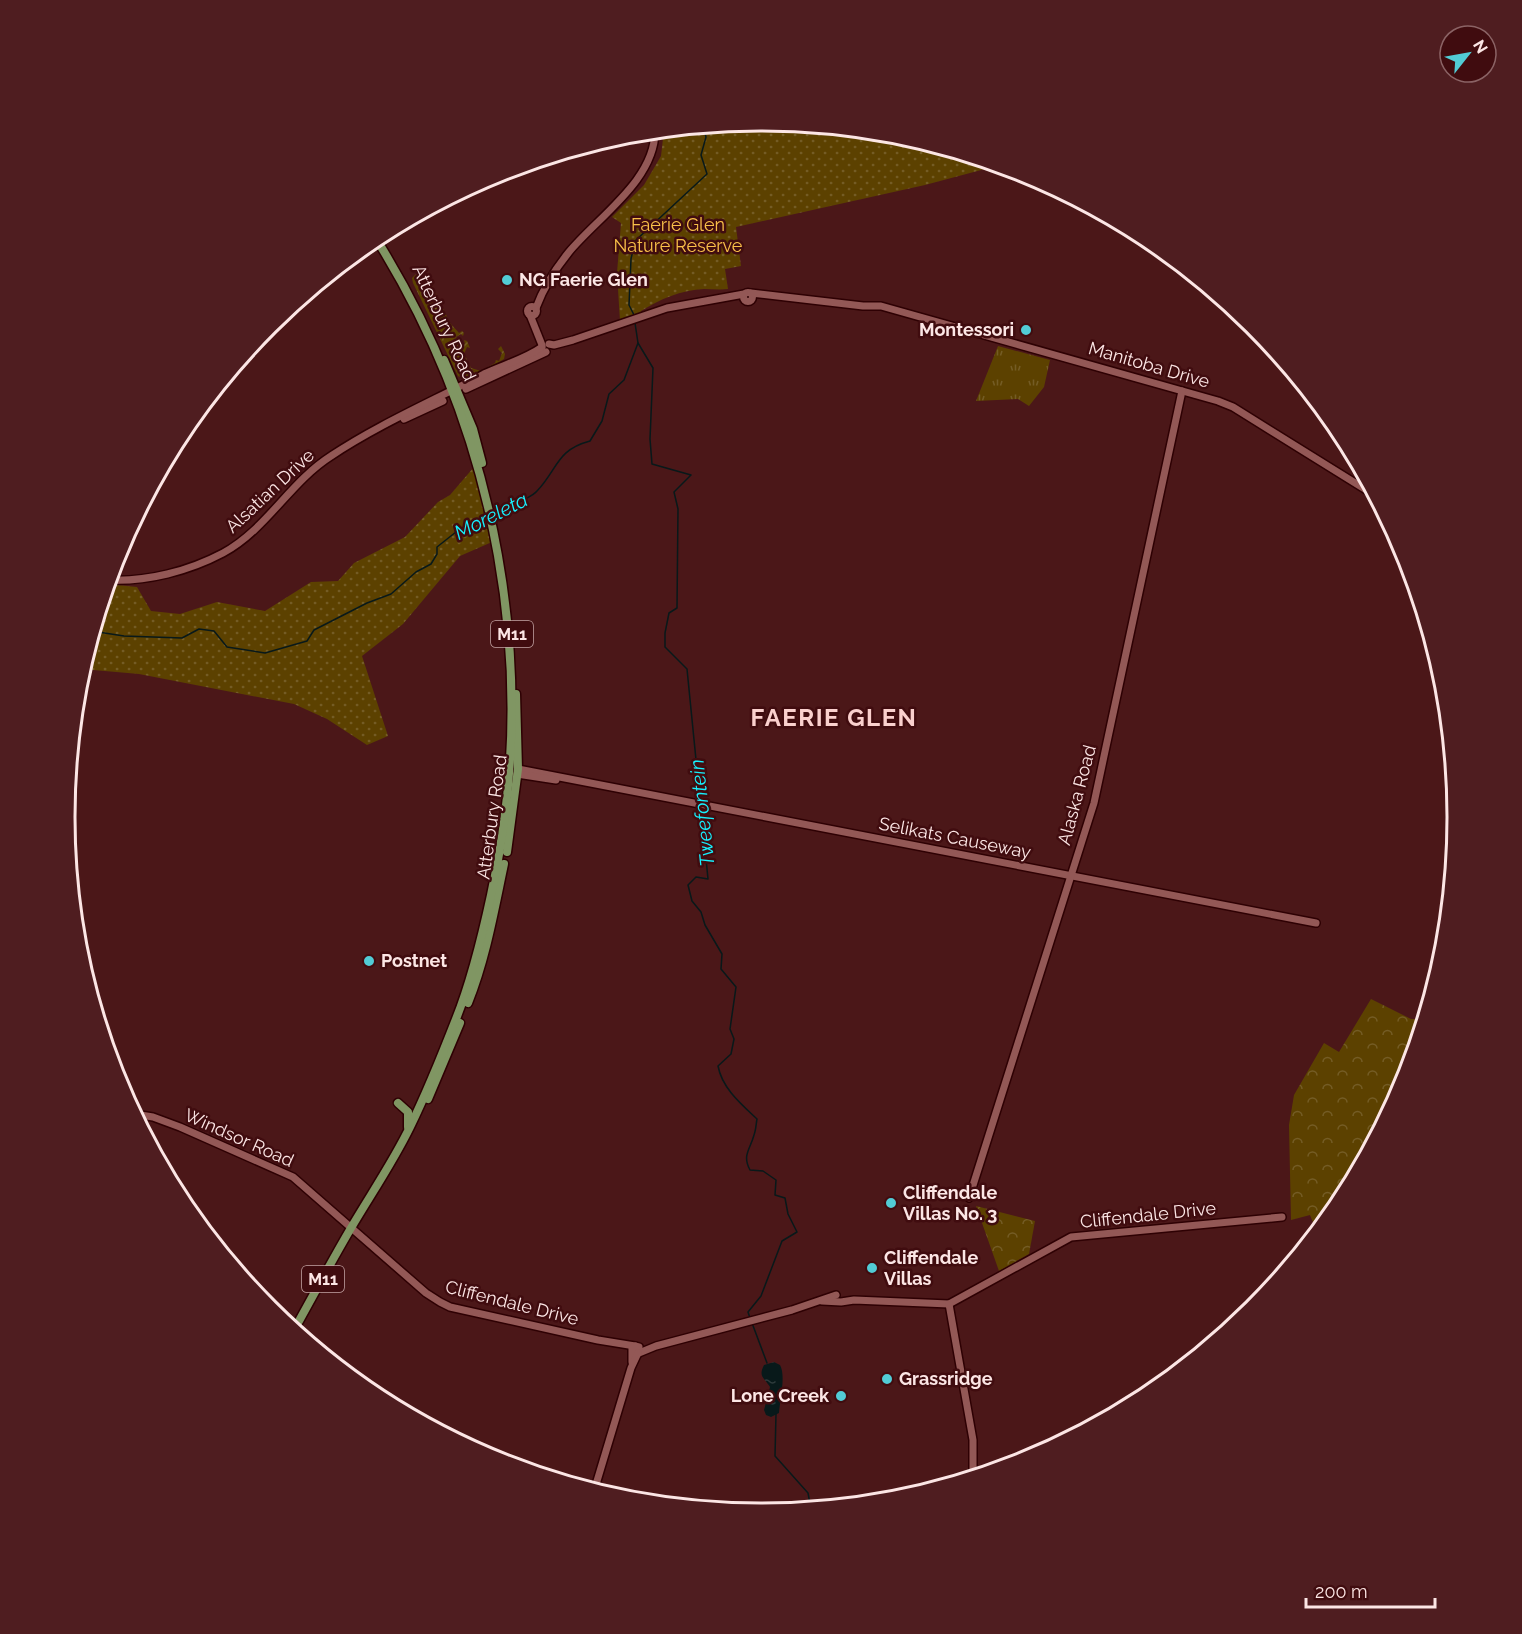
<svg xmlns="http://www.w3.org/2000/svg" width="1522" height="1634" font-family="Raleway,sans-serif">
	<defs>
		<pattern id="grass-tufts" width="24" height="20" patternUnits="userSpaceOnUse" patternTransform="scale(1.5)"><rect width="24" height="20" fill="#5c4100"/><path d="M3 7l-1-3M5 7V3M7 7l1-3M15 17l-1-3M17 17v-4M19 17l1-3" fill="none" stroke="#745c25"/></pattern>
		<pattern id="forest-crowns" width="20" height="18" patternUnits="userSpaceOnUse" patternTransform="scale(1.5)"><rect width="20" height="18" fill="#5c4100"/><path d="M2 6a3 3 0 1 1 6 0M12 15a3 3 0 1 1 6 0" fill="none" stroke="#745c25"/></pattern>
		<pattern id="park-dots" width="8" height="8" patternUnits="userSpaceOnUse" patternTransform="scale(1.5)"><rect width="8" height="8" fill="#5c4100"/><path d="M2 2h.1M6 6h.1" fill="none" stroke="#745c25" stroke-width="1.8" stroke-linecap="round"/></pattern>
		<pattern id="garden-furrows" width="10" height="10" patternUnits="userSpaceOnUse" patternTransform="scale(1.5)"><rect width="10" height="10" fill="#5c4100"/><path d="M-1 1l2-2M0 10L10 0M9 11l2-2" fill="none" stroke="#745c25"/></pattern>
		<pattern id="water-ripples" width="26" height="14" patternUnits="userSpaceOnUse" patternTransform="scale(1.5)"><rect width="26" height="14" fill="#08191a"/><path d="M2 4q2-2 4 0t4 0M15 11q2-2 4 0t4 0" fill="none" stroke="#2d3a3b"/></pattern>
	</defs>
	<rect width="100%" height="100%" fill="#4b1718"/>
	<g fill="url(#grass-tufts)">
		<polygon points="415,275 424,276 431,284 449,326 470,369 479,373 465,380 458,376 413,283 412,278"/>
		<polygon points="998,346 1050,360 1044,387 1029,406 1018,399 976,401"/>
	</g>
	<g fill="url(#forest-crowns)">
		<polygon points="1371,999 1411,1019 1424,1019 1404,1084 1340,1204 1317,1232 1310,1215 1291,1220 1289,1125 1294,1095 1324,1043 1339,1052"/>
		<polygon points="976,1206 1035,1221 1029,1254 999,1271"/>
	</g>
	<g fill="url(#park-dots)">
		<path d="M761 121 897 134 1000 165 925 185 736 227 741 266 725 269 728 289C719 290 712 289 704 289 681 290 660 299 641 311L640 314 620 321 617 273 621 223 612 217 644 185 661 156 664 130Z"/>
		<polygon points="474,467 492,542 460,556 403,624 362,656 388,736 367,745 327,719 294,704 139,674 82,669 107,584 137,587 151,611 180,614 217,602 265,611 311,582 338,581 354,563 405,537 438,502 450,495"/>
	</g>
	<polygon fill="url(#garden-furrows)" points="423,272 430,277 429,279 450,323 459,333 462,331 464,333 463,336 461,334 456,337 460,346 465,344 464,340 467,341 470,348 467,347 464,354 471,368 481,371 495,363 496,360 499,361 502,353 498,349 501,346 505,354 504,359 479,373 471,369 449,326 431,284 424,276 415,275"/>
	<path fill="url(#water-ripples)" d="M774 1362 780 1365C786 1375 780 1400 779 1413L771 1417 766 1415 764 1410 770 1387C764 1377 758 1377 764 1365Z"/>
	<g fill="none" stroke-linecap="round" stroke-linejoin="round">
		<g stroke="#08191a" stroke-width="1.5">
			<polyline points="634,315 629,305 631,259 635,241 707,174 701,155 706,137 703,126"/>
			<polyline points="638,343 653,368 650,439 652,464 691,475 674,492 678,509 677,608 669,613 665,633 665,647 687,669 700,800"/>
			<path d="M491 514C503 509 529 500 537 491 558 469 556 450 590 441L602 421 609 394 624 380 638 343 635 323"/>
			<polyline points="93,633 98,632 124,636 182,638 199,629 214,631 227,647 265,653 307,641 314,630 367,603 391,594 416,572 431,564 437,554 437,547 461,528 473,527 487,516"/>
			<path d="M701 808 708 879 696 877 688 885 692 901 701 912 705 925 722 954 721 969 736 987 730 1029 734 1039 731 1054 718 1066C722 1088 741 1104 757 1119 756 1124 756 1130 754 1135 750 1150 742 1155 750 1170L763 1171 776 1180 775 1195 785 1198 788 1214 797 1232 782 1241 761 1296 748 1312 750 1318"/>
			<polyline points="752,1323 767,1363"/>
			<polyline points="776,1414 775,1456 808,1493 811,1509"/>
		</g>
		<defs>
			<g id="tertiary">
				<circle cx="748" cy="297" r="4.5"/>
				<polyline points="751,293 863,306 881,306 1218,401 1233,407 1376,496"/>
				<circle cx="532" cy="311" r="4.5"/>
				<path d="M536 308C543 289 556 268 569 252 598 217 655 180 655 131"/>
				<polyline points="530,315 542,345"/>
				<polyline points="549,344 554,345 573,340 667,308 744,294"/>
				<polyline points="466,389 546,352"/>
				<polyline points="404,419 443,401"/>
				<path d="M108 580C147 582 189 571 223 553 266 530 290 482 331 456 379 424 433 401 484 374 503 365 525 359 542 347"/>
				<polyline points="518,769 1316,923"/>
				<polyline points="517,774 556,780"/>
				<polyline points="134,1114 153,1117 180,1127 293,1177 426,1293 440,1302 450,1307 598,1340 635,1346"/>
				<polyline points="969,1198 1094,803 1182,391"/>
				<polyline points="822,1301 841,1302 854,1300 949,1304 1071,1237 1282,1217"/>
				<polyline points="949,1304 973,1440 973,1477"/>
				<polyline points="639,1353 656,1346 792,1310 836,1295"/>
				<polyline points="632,1362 632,1348 635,1346 639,1347 638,1353 632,1353"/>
				<polyline points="594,1491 631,1368 638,1353"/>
			</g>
			<g id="primary">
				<polyline points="444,360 473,429 482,463"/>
				<polyline points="507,852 518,769 516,694"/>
				<path d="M468 1003C486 958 494 911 504 864"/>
				<polyline points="428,1099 460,1023"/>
				<polyline points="398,1103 408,1112 408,1127"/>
				<path d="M294 1330C313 1296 331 1262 351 1228 371 1194 393 1162 410 1127 427 1092 442 1055 456 1019 472 979 482 937 491 895 541 670 498 433 375 237"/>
			</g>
		</defs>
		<use href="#tertiary" stroke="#2e0003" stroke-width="10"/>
		<use href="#primary" stroke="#2e0003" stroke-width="11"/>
		<use href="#tertiary" stroke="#935856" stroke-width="7"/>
		<use href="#primary" stroke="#809663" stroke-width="8"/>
	</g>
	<g fill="#52ccd5" stroke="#400c0f" stroke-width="2">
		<circle cx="507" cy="280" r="6"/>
		<circle cx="1026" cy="330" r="6"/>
		<circle cx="369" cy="961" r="6"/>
		<circle cx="891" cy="1203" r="6"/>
		<circle cx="872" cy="1268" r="6"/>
		<circle cx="887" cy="1379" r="6"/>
		<circle cx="841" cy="1396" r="6"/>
	</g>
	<g text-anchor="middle" stroke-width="5" stroke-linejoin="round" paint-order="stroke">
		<g fill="#400c0f" stroke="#c4a5a5" stroke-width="1.5">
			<rect x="491" y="621" width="42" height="26" rx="4.5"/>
			<rect x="302" y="1266" width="42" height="26" rx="4.5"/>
		</g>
		<g font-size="16" font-weight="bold" fill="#fce6e5">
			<text x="512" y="640">M11</text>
			<text x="323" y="1285">M11</text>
		</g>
		<g font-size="18" fill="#f9c049" stroke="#400c0f">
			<text x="678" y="231">Faerie Glen<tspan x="678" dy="21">Nature Reserve</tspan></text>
		</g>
		<g font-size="18" font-weight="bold" fill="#fce6e5" stroke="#400c0f" text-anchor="start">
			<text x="519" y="286">NG Faerie Glen</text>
			<text x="1014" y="336" text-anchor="end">Montessori</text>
			<text x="381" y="967">Postnet</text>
			<text x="903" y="1199">Cliffendale<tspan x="903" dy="21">Villas No. 3</tspan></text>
			<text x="884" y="1264">Cliffendale<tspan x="884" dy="21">Villas</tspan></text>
			<text x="899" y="1385">Grassridge</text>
			<text x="829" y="1402" text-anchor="end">Lone Creek</text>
		</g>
		<g font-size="18" fill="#fce6e5" stroke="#400c0f">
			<text transform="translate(444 323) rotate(65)" y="6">Atterbury Road</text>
			<text transform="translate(1149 365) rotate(16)" y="6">Manitoba Drive</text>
			<text transform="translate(270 491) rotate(-43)" y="6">Alsatian Drive</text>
			<text transform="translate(1077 795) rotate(-75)" y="6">Alaska Road</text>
			<text transform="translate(492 817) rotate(-82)" y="6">Atterbury Road</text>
			<text transform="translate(955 838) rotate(11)" y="6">Selikats Causeway</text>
			<text transform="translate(239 1138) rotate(24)" y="6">Windsor Road</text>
			<text transform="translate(1148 1215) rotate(-6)" y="6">Cliffendale Drive</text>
			<text transform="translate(512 1303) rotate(14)" y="6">Cliffendale Drive</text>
		</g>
		<g font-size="20" font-style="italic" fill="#16f1fe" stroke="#400c0f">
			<text transform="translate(491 516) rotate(-27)" y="7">Moreleta</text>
			<text transform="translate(702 813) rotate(-96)" y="7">Tweefontein</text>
		</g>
		<g font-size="24" font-weight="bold" letter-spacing="1.5" fill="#fad0cd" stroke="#400c0f">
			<text x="834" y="726">FAERIE GLEN</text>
		</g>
	</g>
	<path d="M0 0H1522V1634H0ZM75 817a686 686 0 1 1 1372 0a686 686 0 1 1-1372 0Z" fill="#4f1d20" fill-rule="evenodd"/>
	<path fill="none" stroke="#fce6e5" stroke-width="3" d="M75 817a686 686 0 1 1 1372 0a686 686 0 1 1-1372 0Z"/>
	<g transform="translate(1468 54) rotate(59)"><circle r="28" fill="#400c0f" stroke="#8b6365" stroke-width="1.5"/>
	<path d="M0-4.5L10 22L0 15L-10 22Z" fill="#52ccd5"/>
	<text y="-9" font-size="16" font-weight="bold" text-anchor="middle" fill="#fce6e5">N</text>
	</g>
	<path d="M1306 1598v9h129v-9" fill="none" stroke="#fce6e5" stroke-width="3"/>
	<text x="1315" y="1598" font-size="18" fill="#fce6e5" stroke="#400c0f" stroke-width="4.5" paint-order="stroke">200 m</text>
</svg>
